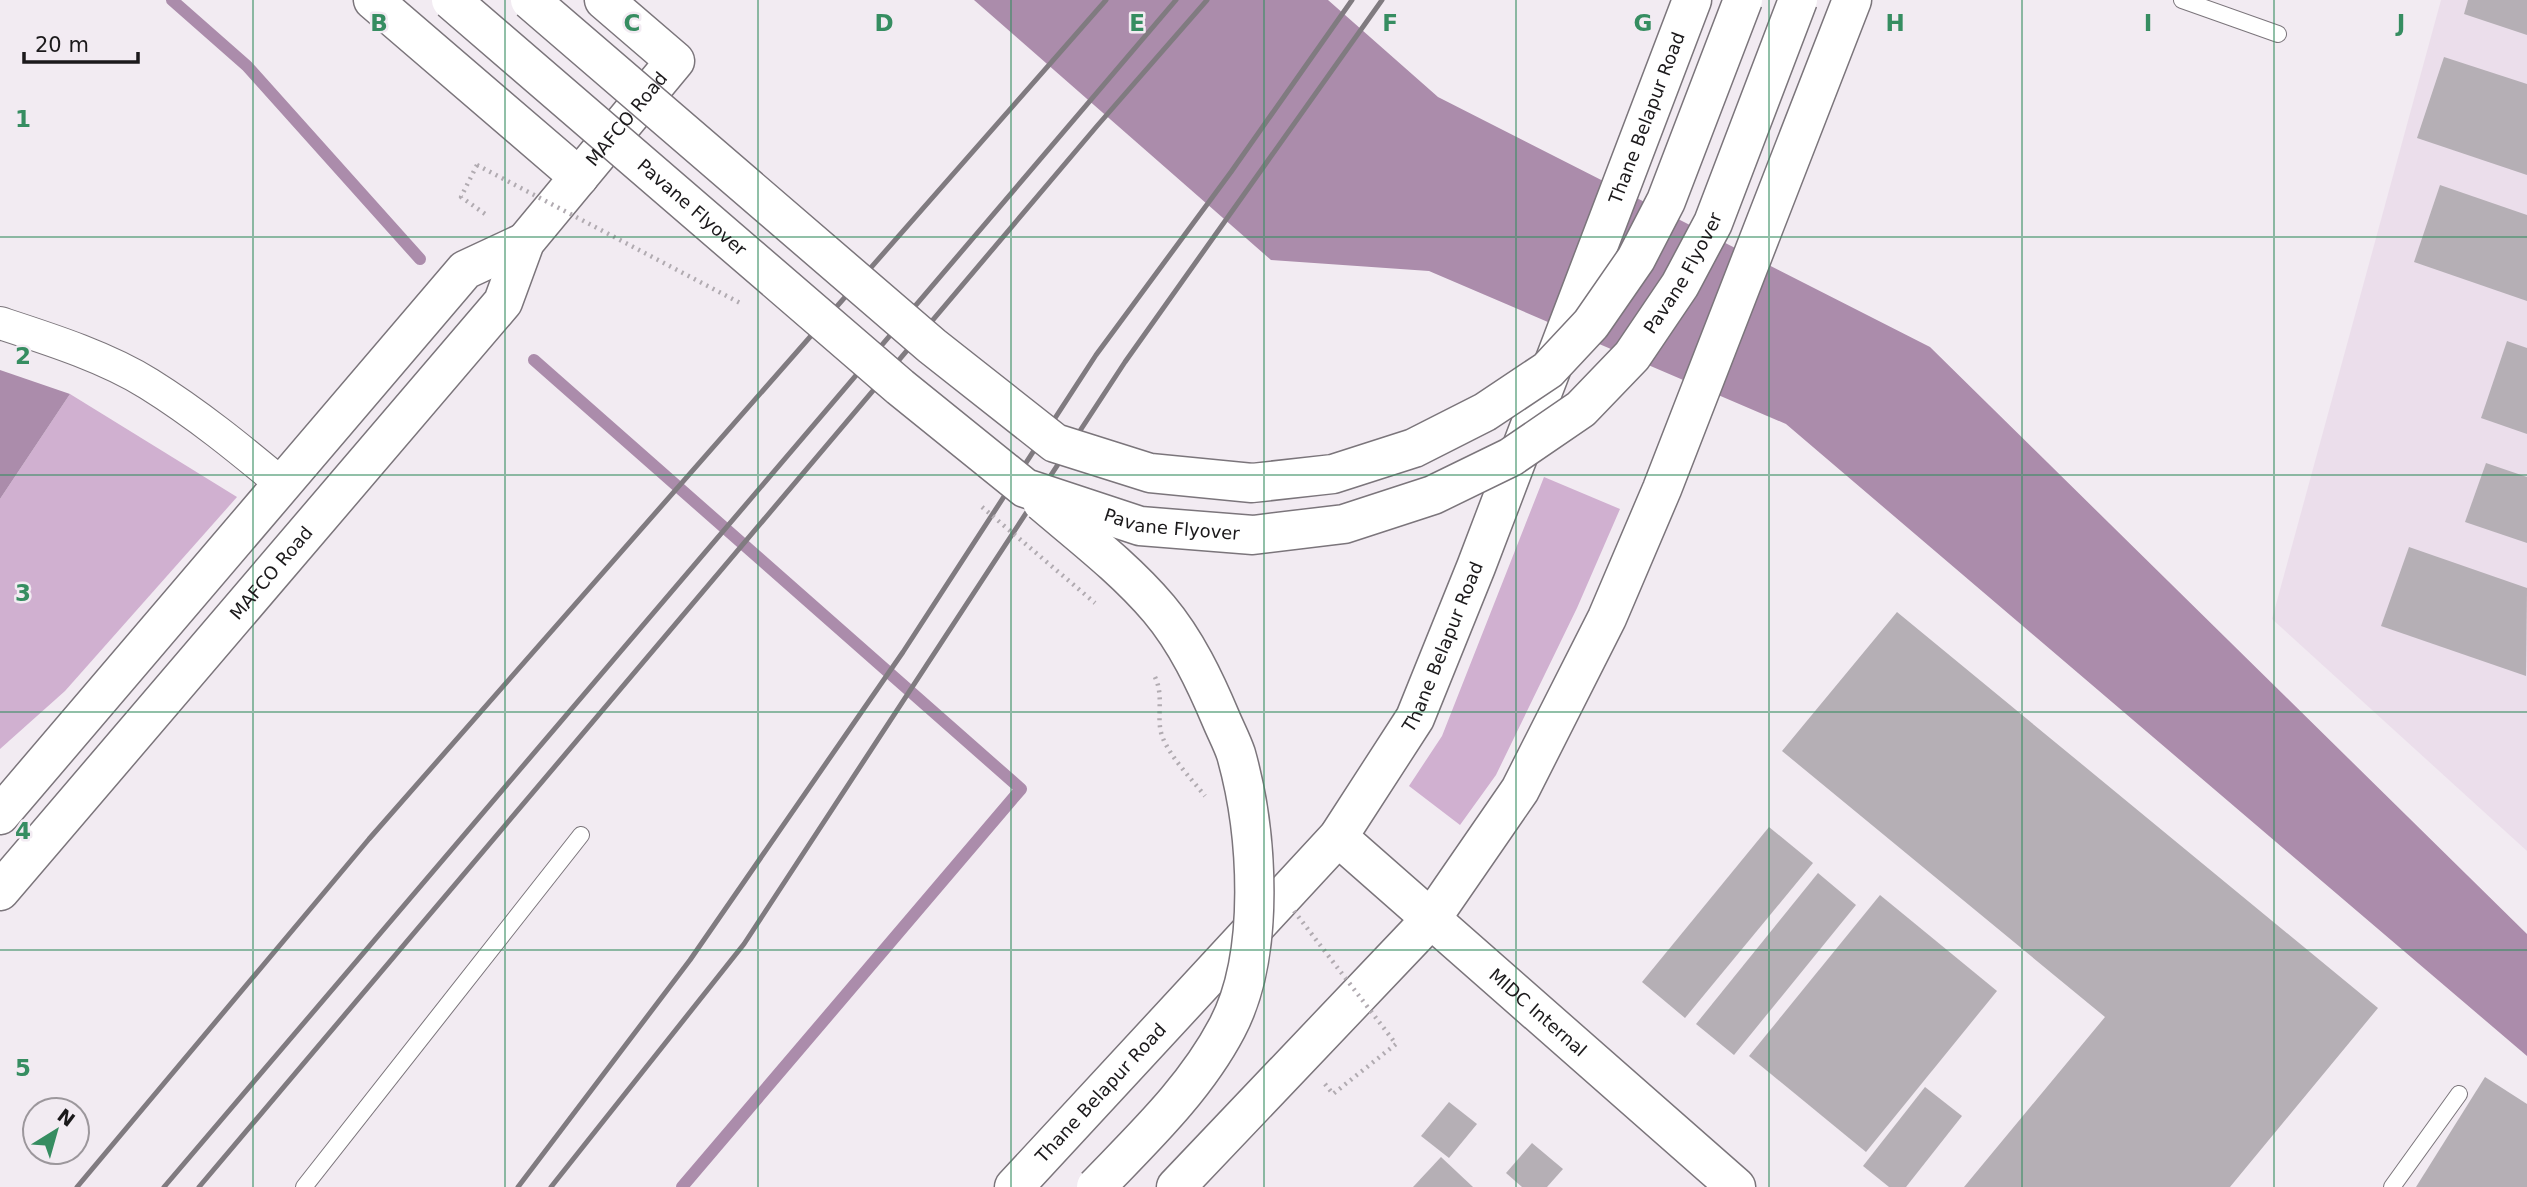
<svg xmlns="http://www.w3.org/2000/svg" width="2527" height="1187" font-family="'DejaVu Sans',sans-serif">
	<rect width="100%" height="100%" fill="#f2ebf2"/>
	<polygon fill="#ebdeeb" points="2441,0 2527,0 2527,851 2272,619"/>
	<g fill="#d0b0d0">
		<polygon points="70,394 237,497 65,691 0,749 0,499"/>
		<polygon points="1544,477 1620,509 1577,608 1496,775 1460,825 1409,786 1442,736"/>
	</g>
	<g fill="#ab8cab">
		<polygon points="974,0 1328,0 1438,97 1930,347 2527,934 2527,1056 1786,424 1429,271 1271,260"/>
		<polygon points="0,370 70,394 0,499"/>
	</g>
	<g fill="none" stroke-linecap="round" stroke-linejoin="round">
		<g stroke="#ab8cab" stroke-width="12">
			<polyline points="172,0 247,66 420,259"/>
			<polyline points="534,360 1021,789 682,1187"/>
		</g>
	</g>
	<g fill="#b5afb5">
		<polygon points="2468,0 2527,0 2527,35 2464,14"/>
		<polygon points="2444,57 2527,84 2527,175 2417,138"/>
		<polygon points="2440,185 2527,215 2527,301 2414,262"/>
		<polygon points="2507,341 2527,348 2527,434 2481,418"/>
		<polygon points="2486,463 2527,477 2527,543 2465,522"/>
		<polygon points="2409,547 2527,588 2526,676 2381,626"/>
		<polygon points="1897,612 2378,1008 2230,1187 1964,1187 2105,1017 1782,751"/>
		<polygon points="1769,827 1813,863 1685,1018 1642,982"/>
		<polygon points="1818,873 1856,905 1734,1055 1696,1024"/>
		<polygon points="1880,895 1997,991 1866,1152 1749,1056"/>
		<polygon points="2485,1077 2527,1104 2527,1187 2416,1187"/>
		<polygon points="1925,1087 1962,1116 1906,1187 1889,1187 1863,1166"/>
		<polygon points="1449,1102 1477,1124 1449,1158 1421,1136"/>
		<polygon points="1532,1143 1563,1169 1547,1187 1522,1187 1506,1173"/>
		<polygon points="1441,1157 1473,1187 1413,1187"/>
	</g>
	<g fill="none" stroke-linecap="round" stroke-linejoin="round">
		<defs>
			<g id="lane">
				<polyline points="2182,0 2278,34"/>
				<polyline points="304,1187 581,835"/>
				<polyline points="2392,1187 2459,1094"/>
			</g>
			<path id="street" d="M0 323C49 339 106 357 149 384 197 414 240 449 283 485"/>
			<g id="secondary">
				<polyline points="373,0 579,177"/>
				<polyline points="0,815 465,270 525,242"/>
				<path id="s1" d="M1338 837 1736 1187"/>
				<path id="s2" d="M0 891 503 302 525 242 675 61 604 0"/>
			</g>
			<g id="primary">
				<path id="s3" d="M1014 1187 1338 837 1415 718 1476 567 1692 0"/>
				<polyline points="1176,1187 1431,919 1520,790 1607,618 1662,489 1852,0"/>
			</g>
		</defs>
		<use href="#lane" stroke="#7b757b" stroke-width="18"/>
		<use href="#street" stroke="#7b757b" stroke-width="34"/>
		<use href="#secondary" stroke="#7b757b" stroke-width="41"/>
		<use href="#primary" stroke="#7b757b" stroke-width="41"/>
		<g stroke="#b1abb1" stroke-width="4.5" stroke-dasharray="2 5" stroke-linecap="butt">
			<polyline points="477,165 461,197 488,216"/>
			<polyline points="1325,1084 1333,1094 1396,1044"/>
		</g>
		<use href="#lane" stroke="#fff" stroke-width="16"/>
		<use href="#street" stroke="#fff" stroke-width="32"/>
		<use href="#secondary" stroke="#fff" stroke-width="38"/>
		<use href="#primary" stroke="#fff" stroke-width="38"/>
		<g stroke="#807b80" stroke-width="5">
			<polyline points="77,1187 369,839 1106,0"/>
			<polyline points="164,1187 1176,0"/>
			<polyline points="199,1187 1097,126 1207,0"/>
			<polyline points="518,1187 690,960 903,652 1096,355 1231,172 1352,0"/>
			<polyline points="551,1187 744,944 1125,362 1382,0"/>
		</g>
		<defs>
			<g id="primary-bridge">
				<path id="s4" d="M451 0 900 387 1025 488 1140 526 1253 535 1344 524 1433 495 1511 457 1581 409 1632 356 1680 285 1713 223 1798 0"/>
				<polyline points="530,0 932,346 1055,443 1150,473 1252,483 1333,474 1414,448 1485,412 1548,370 1591,324 1636,259 1666,201 1743,0"/>
				<path d="M1042 502C1082 536 1125 569 1159 609 1186 641 1205 681 1221 719 1226 731 1232 742 1236 754 1258 832 1266 955 1227 1028 1195 1089 1143 1138 1096 1187"/>
			</g>
		</defs>
		<use href="#primary-bridge" stroke="#7b757b" stroke-width="41" stroke-linecap="butt"/>
		<g stroke="#b1abb1" stroke-width="4.5" stroke-dasharray="2 5" stroke-linecap="butt">
			<polyline points="477,165 740,303"/>
			<polyline points="982,507 1095,603"/>
			<path d="M1155 677C1163 694 1158 709 1160 727 1162 749 1191 778 1205 796"/>
			<polyline points="1294,911 1396,1044"/>
		</g>
		<use href="#primary-bridge" stroke="#fff" stroke-width="38"/>
	</g>
	<path fill="none" stroke="#368d61" stroke-width="2" stroke-opacity="0.55" d="M253 0V1187M505 0V1187M758 0V1187M1011 0V1187M1264 0V1187M1516 0V1187M1769 0V1187M2022 0V1187M2274 0V1187M0 237H2527M0 475H2527M0 712H2527M0 950H2527"/>
	<g text-anchor="middle" stroke-width="5" stroke-linejoin="round" paint-order="stroke">
		<g font-size="18" fill="#1b191b" stroke="#f2ebf2">
			<text dy="6" stroke="none"><textPath href="#s2" startOffset="998">MAFCO Road</textPath></text>
			<text dy="6" stroke="none"><textPath href="#s3" startOffset="1262">Thane Belapur Road</textPath></text>
			<text dy="6" stroke="none"><textPath href="#s4" startOffset="318">Pavane Flyover</textPath></text>
			<text dy="6" stroke="none"><textPath href="#s4" startOffset="1516">Pavane Flyover</textPath></text>
			<text dy="6" stroke="none"><textPath href="#s4" startOffset="906">Pavane Flyover</textPath></text>
			<text dy="6" stroke="none"><textPath href="#s2" startOffset="418">MAFCO Road</textPath></text>
			<text dy="6" stroke="none"><textPath href="#s3" startOffset="695">Thane Belapur Road</textPath></text>
			<text dy="6" stroke="none"><textPath href="#s1" startOffset="266">MIDC Internal</textPath></text>
			<text dy="6" stroke="none"><textPath href="#s3" startOffset="128">Thane Belapur Road</textPath></text>
		</g>
	</g>
	<g font-size="23" text-anchor="middle" font-weight="bold" fill="#368d61" stroke="#f2ebf2" stroke-width="5" stroke-linejoin="round" paint-order="stroke">
		<text x="379" y="31">B</text>
		<text x="632" y="31">C</text>
		<text x="884" y="31">D</text>
		<text x="1137" y="31">E</text>
		<text x="1390" y="31">F</text>
		<text x="1643" y="31">G</text>
		<text x="1895" y="31">H</text>
		<text x="2148" y="31">I</text>
		<text x="2401" y="31">J</text>
		<text x="23" y="127">1</text>
		<text x="23" y="364">2</text>
		<text x="23" y="601">3</text>
		<text x="23" y="839">4</text>
		<text x="23" y="1076">5</text>
	</g>
	<g transform="translate(56 1131) rotate(37)"><circle r="33" fill="#f2ebf2" stroke="#9c979c" stroke-width="2"/>
	<path d="M0-5L12 26L0 18L-12 26Z" fill="#368d61"/>
	<text y="-10" font-size="19" font-weight="bold" text-anchor="middle" fill="#1b191b">N</text>
	</g>
	<path d="M24 52v10h114v-10" fill="none" stroke="#1b191b" stroke-width="3.5"/>
	<text x="35" y="52" font-size="21" fill="#1b191b" stroke="#f2ebf2" stroke-width="5" paint-order="stroke">20 m</text>
</svg>
